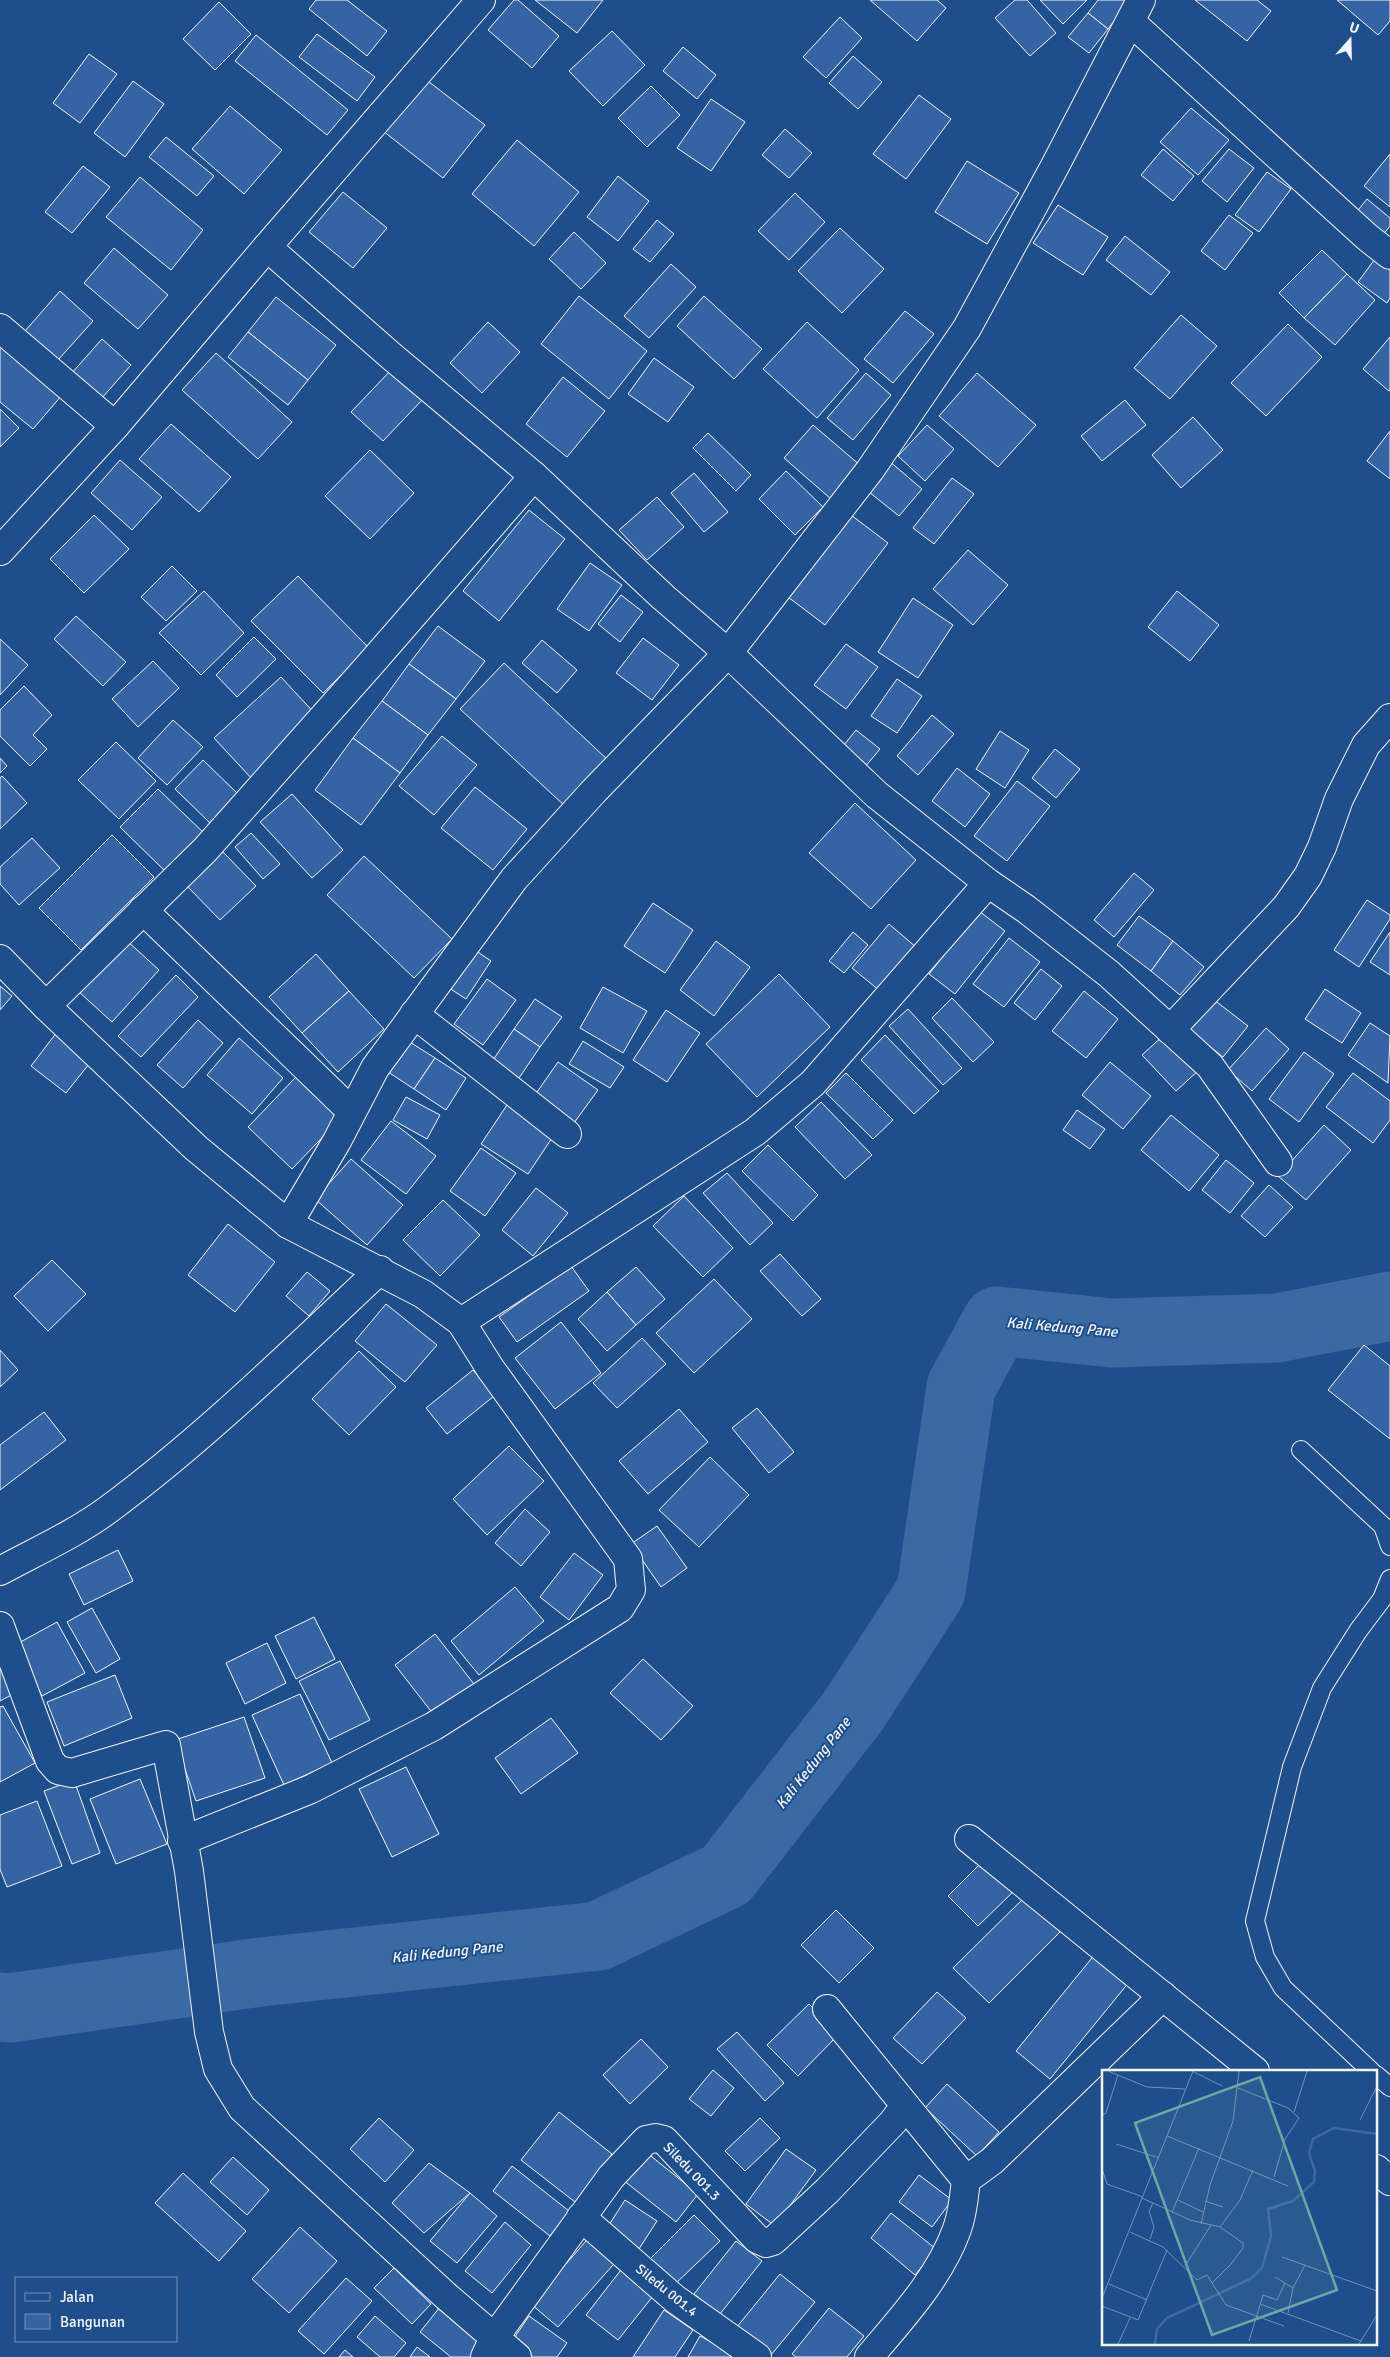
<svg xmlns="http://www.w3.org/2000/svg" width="1390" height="2357" font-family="Signika,sans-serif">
	<rect width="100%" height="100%" fill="#1f4e8c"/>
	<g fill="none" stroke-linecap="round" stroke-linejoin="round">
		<polyline stroke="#3b69a3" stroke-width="69" points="0,2007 10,2008 261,1972 598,1936 726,1875 854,1710 931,1591 961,1387 997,1321 1112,1333 1277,1328 1390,1306"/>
	</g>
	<g fill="#3563a3" stroke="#f2f6ff">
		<polygon points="316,0 347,0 387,31 367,56 309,9"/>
		<polygon points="514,0 518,0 559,36 532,68 488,30"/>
		<polygon points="535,0 603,0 577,33"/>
		<polygon points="870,0 937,0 946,8 917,41"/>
		<polygon points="1015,0 1027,0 1056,33 1030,56 995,18"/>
		<polygon points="1040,0 1087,0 1063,24"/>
		<polygon points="1098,0 1130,0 1108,29 1088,13"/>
		<polygon points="1195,0 1257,0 1271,11 1247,41"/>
		<polygon points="1337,0 1390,0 1390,21 1378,35"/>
		<polygon points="219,2 251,34 215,70 183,39"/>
		<polygon points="1088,13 1108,29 1089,53 1068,37"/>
		<polygon points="840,17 862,38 826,78 803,57"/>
		<polygon points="612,31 645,65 603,106 569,71"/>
		<polygon points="317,34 375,77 357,101 299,57"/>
		<polygon points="256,35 348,110 327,135 235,61"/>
		<polygon points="683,47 716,75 697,99 663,71"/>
		<polygon points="89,54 117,74 80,123 53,103"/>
		<polygon points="853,56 882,82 858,109 829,83"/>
		<polygon points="424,78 485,125 443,178 383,131"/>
		<polygon points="133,81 164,104 125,157 94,133"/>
		<polygon points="651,86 680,115 647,147 618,118"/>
		<polygon points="919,95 951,119 906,179 873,154"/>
		<polygon points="711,99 745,122 711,171 677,148"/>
		<polygon points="230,106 282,150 244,194 192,149"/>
		<polygon points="1191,108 1229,140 1198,175 1160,142"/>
		<polygon points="785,129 812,153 789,178 762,155"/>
		<polygon points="166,137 214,176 197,196 149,157"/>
		<polygon points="517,140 579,192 534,246 472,194"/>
		<polygon points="1163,149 1194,176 1173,201 1141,175"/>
		<polygon points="1229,149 1254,168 1227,202 1202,181"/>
		<polygon points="1390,154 1390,207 1364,186"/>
		<polygon points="967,161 1019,193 987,244 935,212"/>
		<polygon points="83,166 110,187 72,233 45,212"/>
		<polygon points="1267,172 1291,189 1259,232 1235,215"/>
		<polygon points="618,176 649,201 618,241 587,217"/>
		<polygon points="140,177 203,230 171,270 106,217"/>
		<polygon points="343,192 387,228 353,268 309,232"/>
		<polygon points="795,193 825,222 789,260 758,231"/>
		<polygon points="1367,199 1390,218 1390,226 1378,241 1351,219"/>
		<polygon points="1058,205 1108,237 1083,275 1033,243"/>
		<polygon points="1229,215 1253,233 1225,270 1201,251"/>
		<polygon points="657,220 674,234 650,262 633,249"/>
		<polygon points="840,228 884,269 842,313 798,271"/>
		<polygon points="574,232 606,263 581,289 549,259"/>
		<polygon points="1125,236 1170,272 1151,295 1106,260"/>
		<polygon points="114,248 168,295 138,329 84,283"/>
		<polygon points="1322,250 1347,274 1304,318 1279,293"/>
		<polygon points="1380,252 1390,259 1390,298 1387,303 1358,282"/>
		<polygon points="671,264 696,287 649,338 624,316"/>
		<polygon points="1347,274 1375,300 1335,345 1304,318"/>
		<polygon points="60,291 93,321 58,360 25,331"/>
		<polygon points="579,296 647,351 609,399 541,344"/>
		<polygon points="704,296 762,349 734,379 677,326"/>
		<polygon points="276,297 336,345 308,380 248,332"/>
		<polygon points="905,311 934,334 893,383 864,359"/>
		<polygon points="1181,315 1217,346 1170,399 1134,368"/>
		<polygon points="488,322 520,352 482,393 450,363"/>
		<polygon points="807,322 859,370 817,418 763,369"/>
		<polygon points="1288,324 1322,357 1266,416 1231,383"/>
		<polygon points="248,332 308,380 288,405 228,357"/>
		<polygon points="1390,337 1390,390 1389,391 1363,369"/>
		<polygon points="102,339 131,365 101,399 71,374"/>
		<polygon points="0,345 62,395 33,429 0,402"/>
		<polygon points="216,353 292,422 258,459 182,390"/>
		<polygon points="654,358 694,387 668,422 628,394"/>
		<polygon points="394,367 425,397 383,441 351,412"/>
		<polygon points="866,373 891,395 853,440 827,418"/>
		<polygon points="977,373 1036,425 998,467 939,416"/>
		<polygon points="563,377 605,411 567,457 526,424"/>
		<polygon points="1125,400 1146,425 1102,461 1081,436"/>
		<polygon points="0,409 19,428 0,447"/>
		<polygon points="1193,417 1223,450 1181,488 1152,455"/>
		<polygon points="171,424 231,477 199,512 139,459"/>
		<polygon points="813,425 861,466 831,499 784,458"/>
		<polygon points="927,425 954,449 925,481 898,456"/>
		<polygon points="1390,431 1390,479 1367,461"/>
		<polygon points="708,433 751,475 736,491 693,448"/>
		<polygon points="370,450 414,493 370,539 325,496"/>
		<polygon points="120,460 162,497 132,530 91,493"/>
		<polygon points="888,460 922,489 899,516 864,488"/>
		<polygon points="786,471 823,507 795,535 759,499"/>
		<polygon points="694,473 728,512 704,532 671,493"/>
		<polygon points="952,478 974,494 934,544 913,528"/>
		<polygon points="657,497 684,527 647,560 619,530"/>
		<polygon points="529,510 565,539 499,621 463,591"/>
		<polygon points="847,512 888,543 825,625 784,594"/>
		<polygon points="94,515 129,549 84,593 50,559"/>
		<polygon points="968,550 1008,585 973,625 933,589"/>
		<polygon points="590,563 622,585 589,631 557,609"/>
		<polygon points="172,566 197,591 166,621 141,597"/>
		<polygon points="298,576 369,648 323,693 251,621"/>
		<polygon points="204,591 244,633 201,675 159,633"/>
		<polygon points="1177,591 1219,625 1190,661 1148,627"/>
		<polygon points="621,595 643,612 620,642 598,624"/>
		<polygon points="913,598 953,625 918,678 878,652"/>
		<polygon points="76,616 126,662 103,686 54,639"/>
		<polygon points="438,626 485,661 456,699 409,664"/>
		<polygon points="254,637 276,659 237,697 216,675"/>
		<polygon points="643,638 679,665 652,700 616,673"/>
		<polygon points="0,639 28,665 0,695"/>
		<polygon points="542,640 577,670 557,693 522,663"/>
		<polygon points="846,644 878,667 846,709 814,685"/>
		<polygon points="153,661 179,688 138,727 112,699"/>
		<polygon points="504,663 609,761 566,807 460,709"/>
		<polygon points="409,664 456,699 428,735 382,701"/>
		<polygon points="281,677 319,718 253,780 214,738"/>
		<polygon points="897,679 922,696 897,733 871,716"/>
		<polygon points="24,686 52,715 33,735 47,749 30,766 0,736 0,710"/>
		<polygon points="382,701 428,735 400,773 353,738"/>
		<polygon points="932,715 954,734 918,775 897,756"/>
		<polygon points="173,720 203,747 167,785 138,758"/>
		<polygon points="856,730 880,749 859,774 836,755"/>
		<polygon points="1000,731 1029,750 1005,788 976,769"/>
		<polygon points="442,736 477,765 434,815 399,786"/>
		<polygon points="353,738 400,773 361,825 315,790"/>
		<polygon points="116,742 156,781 119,819 78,780"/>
		<polygon points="1055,749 1080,769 1056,798 1032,778"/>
		<polygon points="0,758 7,766 0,773"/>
		<polygon points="203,760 238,794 210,823 175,789"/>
		<polygon points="957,768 990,794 965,827 932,801"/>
		<polygon points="2,776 27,803 0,829 0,778"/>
		<polygon points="1017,781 1050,806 1007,861 974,836"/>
		<polygon points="475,787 527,829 493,870 441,828"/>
		<polygon points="158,789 206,835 168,874 120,827"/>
		<polygon points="292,794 343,850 312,878 260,822"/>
		<polygon points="855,803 916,860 871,909 809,853"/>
		<polygon points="251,833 280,864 263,879 235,847"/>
		<polygon points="112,835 154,877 81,950 39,908"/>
		<polygon points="32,838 60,868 19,905 0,884 0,867"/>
		<polygon points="222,851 256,886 220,920 186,885"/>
		<polygon points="364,856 452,939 414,978 327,895"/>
		<polygon points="1134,873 1154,890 1114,937 1094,920"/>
		<polygon points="1367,900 1390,915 1390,919 1359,967 1334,950"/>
		<polygon points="653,903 693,930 665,973 624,946"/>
		<polygon points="979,911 1005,931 955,994 929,974"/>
		<polygon points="1139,916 1173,941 1151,971 1117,945"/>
		<polygon points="889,924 917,948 880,991 852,968"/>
		<polygon points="853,932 868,945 844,973 829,961"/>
		<polygon points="1390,932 1390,975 1370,962"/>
		<polygon points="1009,938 1040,962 1004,1007 973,984"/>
		<polygon points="125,939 159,970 112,1022 78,991"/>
		<polygon points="716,941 750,967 714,1016 680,990"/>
		<polygon points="1173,941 1204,967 1180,995 1151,971"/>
		<polygon points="469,946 491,961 466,999 443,984"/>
		<polygon points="316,954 349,991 302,1033 269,997"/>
		<polygon points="1041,969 1062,986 1035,1020 1014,1003"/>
		<polygon points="779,974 830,1027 757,1097 706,1044"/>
		<polygon points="176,975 198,997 141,1057 118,1036"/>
		<polygon points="487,979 516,1000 483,1045 454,1024"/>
		<polygon points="0,986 12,996 0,1010"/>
		<polygon points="603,987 647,1011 623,1053 580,1028"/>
		<polygon points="1325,989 1361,1013 1342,1043 1305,1019"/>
		<polygon points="349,991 384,1029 338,1072 302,1033"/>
		<polygon points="1084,991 1118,1019 1086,1058 1052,1031"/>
		<polygon points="1209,996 1248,1026 1223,1057 1185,1027"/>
		<polygon points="952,998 994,1042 973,1062 932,1018"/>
		<polygon points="535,999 562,1017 540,1047 514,1029"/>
		<polygon points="908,1009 962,1068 943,1085 889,1026"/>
		<polygon points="666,1010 700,1033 667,1082 633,1060"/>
		<polygon points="198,1020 223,1043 183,1088 157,1065"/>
		<polygon points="1370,1023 1390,1036 1388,1083 1348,1055"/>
		<polygon points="1266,1028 1289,1049 1252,1091 1228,1070"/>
		<polygon points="514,1029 540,1047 519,1078 493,1060"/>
		<polygon points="57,1032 93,1059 66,1093 31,1066"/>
		<polygon points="1166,1033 1200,1069 1176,1091 1142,1055"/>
		<polygon points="885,1035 939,1091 914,1114 861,1060"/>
		<polygon points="239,1038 283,1078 252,1114 207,1075"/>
		<polygon points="405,1039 435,1058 414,1089 385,1070"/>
		<polygon points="583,1041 624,1067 610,1088 569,1064"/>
		<polygon points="1304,1052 1334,1074 1299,1122 1269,1099"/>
		<polygon points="435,1058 466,1078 446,1110 414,1089"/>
		<polygon points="558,1062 598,1090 574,1123 535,1095"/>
		<polygon points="1110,1062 1151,1096 1123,1129 1082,1095"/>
		<polygon points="846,1073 893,1120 873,1139 826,1093"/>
		<polygon points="1353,1073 1390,1101 1390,1120 1373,1143 1326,1107"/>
		<polygon points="296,1077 340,1119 292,1169 248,1127"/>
		<polygon points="406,1097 440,1115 427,1139 393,1120"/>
		<polygon points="509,1102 556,1132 528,1174 481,1144"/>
		<polygon points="821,1102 872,1155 845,1179 795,1127"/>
		<polygon points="1077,1110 1105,1129 1090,1149 1063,1130"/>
		<polygon points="1171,1115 1219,1155 1189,1191 1141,1150"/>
		<polygon points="391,1121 436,1156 406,1194 361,1160"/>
		<polygon points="1324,1125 1351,1150 1306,1200 1278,1176"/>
		<polygon points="768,1145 818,1195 793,1221 742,1171"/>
		<polygon points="481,1148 516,1173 485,1216 450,1191"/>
		<polygon points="351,1159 403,1205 367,1245 315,1199"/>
		<polygon points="1226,1160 1254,1183 1230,1213 1202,1190"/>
		<polygon points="727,1173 773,1223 750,1245 703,1193"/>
		<polygon points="1269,1185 1293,1207 1265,1237 1241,1216"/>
		<polygon points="536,1188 568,1213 533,1256 502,1230"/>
		<polygon points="684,1196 733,1248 703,1277 653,1226"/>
		<polygon points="443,1200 480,1235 440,1276 403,1240"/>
		<polygon points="228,1224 275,1262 235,1312 188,1275"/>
		<polygon points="780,1254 821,1299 802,1316 760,1271"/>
		<polygon points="52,1260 86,1294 48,1331 14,1296"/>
		<polygon points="571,1266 589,1291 517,1342 499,1317"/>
		<polygon points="636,1267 665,1299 636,1325 607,1292"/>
		<polygon points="307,1272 330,1291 309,1316 286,1296"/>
		<polygon points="714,1279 752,1319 694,1373 656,1333"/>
		<polygon points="607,1292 636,1325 607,1351 578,1319"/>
		<polygon points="386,1304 437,1345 405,1382 355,1341"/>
		<polygon points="561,1322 601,1373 555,1409 515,1358"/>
		<polygon points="642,1338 666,1364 617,1408 593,1383"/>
		<polygon points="1364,1345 1390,1366 1390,1439 1328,1390"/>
		<polygon points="0,1350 18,1370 0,1387"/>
		<polygon points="359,1351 396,1387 349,1435 312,1399"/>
		<polygon points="473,1370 494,1396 447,1434 426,1408"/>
		<polygon points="757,1408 794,1452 769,1473 732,1428"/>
		<polygon points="679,1409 708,1442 648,1494 619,1461"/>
		<polygon points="44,1412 66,1440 0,1490 0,1445"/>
		<polygon points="509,1446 544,1481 487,1535 453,1499"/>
		<polygon points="710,1457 749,1495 699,1547 659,1510"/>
		<polygon points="525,1509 550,1532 521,1566 495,1543"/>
		<polygon points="657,1526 687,1568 661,1587 631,1544"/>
		<polygon points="118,1550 133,1581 84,1605 69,1574"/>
		<polygon points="574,1553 603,1575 569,1620 540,1597"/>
		<polygon points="515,1587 544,1621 479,1675 451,1641"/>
		<polygon points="92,1608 120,1659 96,1673 67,1622"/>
		<polygon points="314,1617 335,1659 296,1679 275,1636"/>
		<polygon points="57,1622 85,1673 42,1696 15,1645"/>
		<polygon points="435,1634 474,1684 434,1715 395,1665"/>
		<polygon points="267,1643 286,1683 245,1704 226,1663"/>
		<polygon points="643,1659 693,1706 661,1740 610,1693"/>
		<polygon points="340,1661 370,1720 329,1740 299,1681"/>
		<polygon points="0,1664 15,1693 0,1701"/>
		<polygon points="115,1675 132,1718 64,1746 47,1702"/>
		<polygon points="300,1694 332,1763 284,1785 252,1715"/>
		<polygon points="3,1706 35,1763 0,1782 0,1707"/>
		<polygon points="244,1717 265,1778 196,1801 175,1740"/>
		<polygon points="551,1718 578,1753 521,1794 495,1758"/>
		<polygon points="406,1767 439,1834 392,1857 359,1789"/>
		<polygon points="140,1779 167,1844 116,1864 90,1799"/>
		<polygon points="74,1780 100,1853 72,1864 44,1791"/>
		<polygon points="37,1801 62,1866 7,1887 0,1869 0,1815"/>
		<polygon points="986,1858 1016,1889 978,1926 948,1896"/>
		<polygon points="1031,1891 1066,1926 989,2003 953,1968"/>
		<polygon points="836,1910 874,1948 839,1983 801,1945"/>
		<polygon points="1096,1953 1130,1981 1050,2079 1016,2051"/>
		<polygon points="937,1992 966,2018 922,2064 893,2038"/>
		<polygon points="809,2004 839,2034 798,2076 767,2045"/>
		<polygon points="737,2032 784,2083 765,2101 717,2049"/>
		<polygon points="641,2039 668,2067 630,2104 603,2075"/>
		<polygon points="713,2070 734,2088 711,2116 689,2099"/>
		<polygon points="947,2084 999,2132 977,2156 925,2108"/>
		<polygon points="559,2112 612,2154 575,2202 521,2160"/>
		<polygon points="379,2118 414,2150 385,2182 350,2149"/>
		<polygon points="760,2118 780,2138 745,2171 725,2151"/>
		<polygon points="786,2149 816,2170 775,2226 746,2204"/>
		<polygon points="646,2152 698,2194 676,2222 623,2180"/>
		<polygon points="233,2157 269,2190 247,2215 210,2182"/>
		<polygon points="429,2163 470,2193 424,2233 392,2203"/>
		<polygon points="512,2166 569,2211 550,2236 493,2191"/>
		<polygon points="183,2173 246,2231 219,2261 155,2203"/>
		<polygon points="919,2175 952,2200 932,2227 899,2202"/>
		<polygon points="470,2193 497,2216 457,2263 430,2241"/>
		<polygon points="625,2200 657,2221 637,2252 605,2231"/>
		<polygon points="891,2213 936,2249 915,2275 871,2238"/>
		<polygon points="694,2215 720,2241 671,2288 646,2263"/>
		<polygon points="505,2222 531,2245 492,2293 465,2271"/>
		<polygon points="300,2227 337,2261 289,2313 252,2279"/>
		<polygon points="593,2233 621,2256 558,2327 531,2304"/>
		<polygon points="736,2241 762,2261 720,2314 694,2294"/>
		<polygon points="624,2266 657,2291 618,2340 586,2315"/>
		<polygon points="394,2268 431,2304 412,2324 374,2288"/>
		<polygon points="780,2274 815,2302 771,2355 736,2328"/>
		<polygon points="346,2278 372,2301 324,2354 298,2331"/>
		<polygon points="444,2302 491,2340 477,2357 451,2357 420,2332"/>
		<polygon points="829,2308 864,2336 847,2357 796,2357 792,2354"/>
		<polygon points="664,2310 693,2330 675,2357 633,2357"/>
		<polygon points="375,2316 406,2343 394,2357 380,2357 357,2337"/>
		<polygon points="529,2316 567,2343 557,2357 528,2357 510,2344"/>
		<polygon points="700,2336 733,2354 731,2357 688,2357"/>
		<polygon points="417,2347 430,2357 410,2357"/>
		<polygon points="345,2350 353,2357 339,2357"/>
	</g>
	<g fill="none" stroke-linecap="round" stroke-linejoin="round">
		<defs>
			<g id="service">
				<polyline points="1301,1450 1383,1526 1390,1546"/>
				<polyline points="1371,2071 1283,1988 1265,1957 1255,1921 1292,1767 1322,1688 1358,1631 1382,1599 1390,1579"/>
				<polyline points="1376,2075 1390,2087"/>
			</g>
			<g id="minor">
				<polyline points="1131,22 1367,237 1390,255"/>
				<polyline points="267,247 390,355 534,476 663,597 728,653 877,795 988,883 1026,909 1109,974 1210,1066 1278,1162"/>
				<polyline points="0,328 115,426"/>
				<polyline points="0,551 115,426 267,247 481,0"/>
				<polyline points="143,910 351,1111"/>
				<polyline points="0,959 46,1006 196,1148 288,1224 423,1294 461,1322 490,1368 628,1559 631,1590 620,1608 434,1726 311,1789 182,1841"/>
				<polyline points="46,1006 205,850 367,668 534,476"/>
				<polyline points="414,1014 567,1134"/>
				<polyline points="1170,1030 1286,907 1308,876 1322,847 1339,799 1366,745 1390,718"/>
				<polyline points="288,1224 337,1141 375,1068 514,879 594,791 728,653 870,470 967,328 1055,166 1141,0"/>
				<polyline points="461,1322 755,1132 813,1083 988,883"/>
				<path d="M0 1571C37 1551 75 1534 109 1509 206 1437 292 1352 380 1270"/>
				<polyline points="0,1626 50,1761 58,1770 72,1773 166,1745 189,1871 209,2032 218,2069 242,2108 446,2296 517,2357"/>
				<polyline points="969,1839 1255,2071"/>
				<polyline points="827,2009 966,2180"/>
				<polyline points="1376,2169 1390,2181"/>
				<polyline points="581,2217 675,2299 757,2357"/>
				<polyline points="485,2357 494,2338 611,2177 646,2140 656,2138 664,2140 757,2239 766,2243 773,2241 827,2191 893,2122 905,2106"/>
				<path d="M869 2357C902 2318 940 2277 957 2229 963 2213 964 2196 966 2180L992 2161 1163 1996"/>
			</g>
		</defs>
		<use href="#service" stroke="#f2f6ff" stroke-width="20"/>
		<use href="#minor" stroke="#f2f6ff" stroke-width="30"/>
		<use href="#service" stroke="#1f4e8c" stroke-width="18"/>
		<use href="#minor" stroke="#1f4e8c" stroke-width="28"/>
	</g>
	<g text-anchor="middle" stroke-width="4" stroke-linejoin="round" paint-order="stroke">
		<g font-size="14" fill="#f2f6ff" stroke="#1f4e8c">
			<text transform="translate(692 2171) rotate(46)" y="5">Siledu 001.3</text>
			<text transform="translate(667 2290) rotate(39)" y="5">Siledu 001.4</text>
		</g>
		<g font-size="15" font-style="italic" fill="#f2f6ff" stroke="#1f4e8c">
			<text transform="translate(1062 1327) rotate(5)" y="5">Kali Kedung Pane</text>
			<text transform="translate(813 1763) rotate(-52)" y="5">Kali Kedung Pane</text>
			<text transform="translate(447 1952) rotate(-6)" y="5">Kali Kedung Pane</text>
		</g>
	</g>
	<g transform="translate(1102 2070)">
		<rect width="275" height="275" fill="#1f4e8c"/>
		<path fill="none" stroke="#3b69a3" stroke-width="2.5" d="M53 274 55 259 65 248 150 208 160 198 169 166 166 139 191 131 212 112 213 101 207 83 211 69 232 58 275 64"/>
		<path fill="none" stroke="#7391ba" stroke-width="1" d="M6 1 45 17 83 19M90 1 120 16M136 18 186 38 197 48 183 69 172 107M192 42 205 1M0 45 4 43 16 5M258 50 275 16M65 66 186 116M14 74 57 88M0 99 5 114 41 127M40 128 88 150 118 157 141 173V178L129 194 110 213M76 130 101 142M103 131 121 137M70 142 97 78M99 154 108 115 131 51 137 1M118 157 138 130 151 100M28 162 61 177 95 210 105 205 124 235 182 256M48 169 52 157 47 141 51 133M180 187 275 221M83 196 109 155M173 207 191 218M7 214 45 230M0 228 91 1M158 234 259 271M0 236 36 250 65 180M186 243 191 218 203 195M147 271 161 225 175 230 183 213M16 274 28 248M257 274 275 245"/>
		<path fill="#6aa9a8" fill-opacity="0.15" stroke="#6aa9a8" stroke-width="2.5" d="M158 7 235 220 110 265 33 53Z"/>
		<rect width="275" height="275" fill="none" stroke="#f2f6ff" stroke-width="2.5"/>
	</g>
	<rect x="15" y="2277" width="162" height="65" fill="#1f4e8c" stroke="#7391ba"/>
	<rect x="25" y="2293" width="25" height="8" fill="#1f4e8c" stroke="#7391ba"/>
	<text x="60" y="2302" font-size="15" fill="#f2f6ff">Jalan</text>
	<rect x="25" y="2314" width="25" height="15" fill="#3563a3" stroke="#7391ba"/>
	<text x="60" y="2327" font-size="15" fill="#f2f6ff">Bangunan</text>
	<g transform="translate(1350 40) rotate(20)" stroke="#1f4e8c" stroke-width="4" paint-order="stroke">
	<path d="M0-4L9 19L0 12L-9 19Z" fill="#f2f6ff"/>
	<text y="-8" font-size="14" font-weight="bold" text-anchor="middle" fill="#f2f6ff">U</text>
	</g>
</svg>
